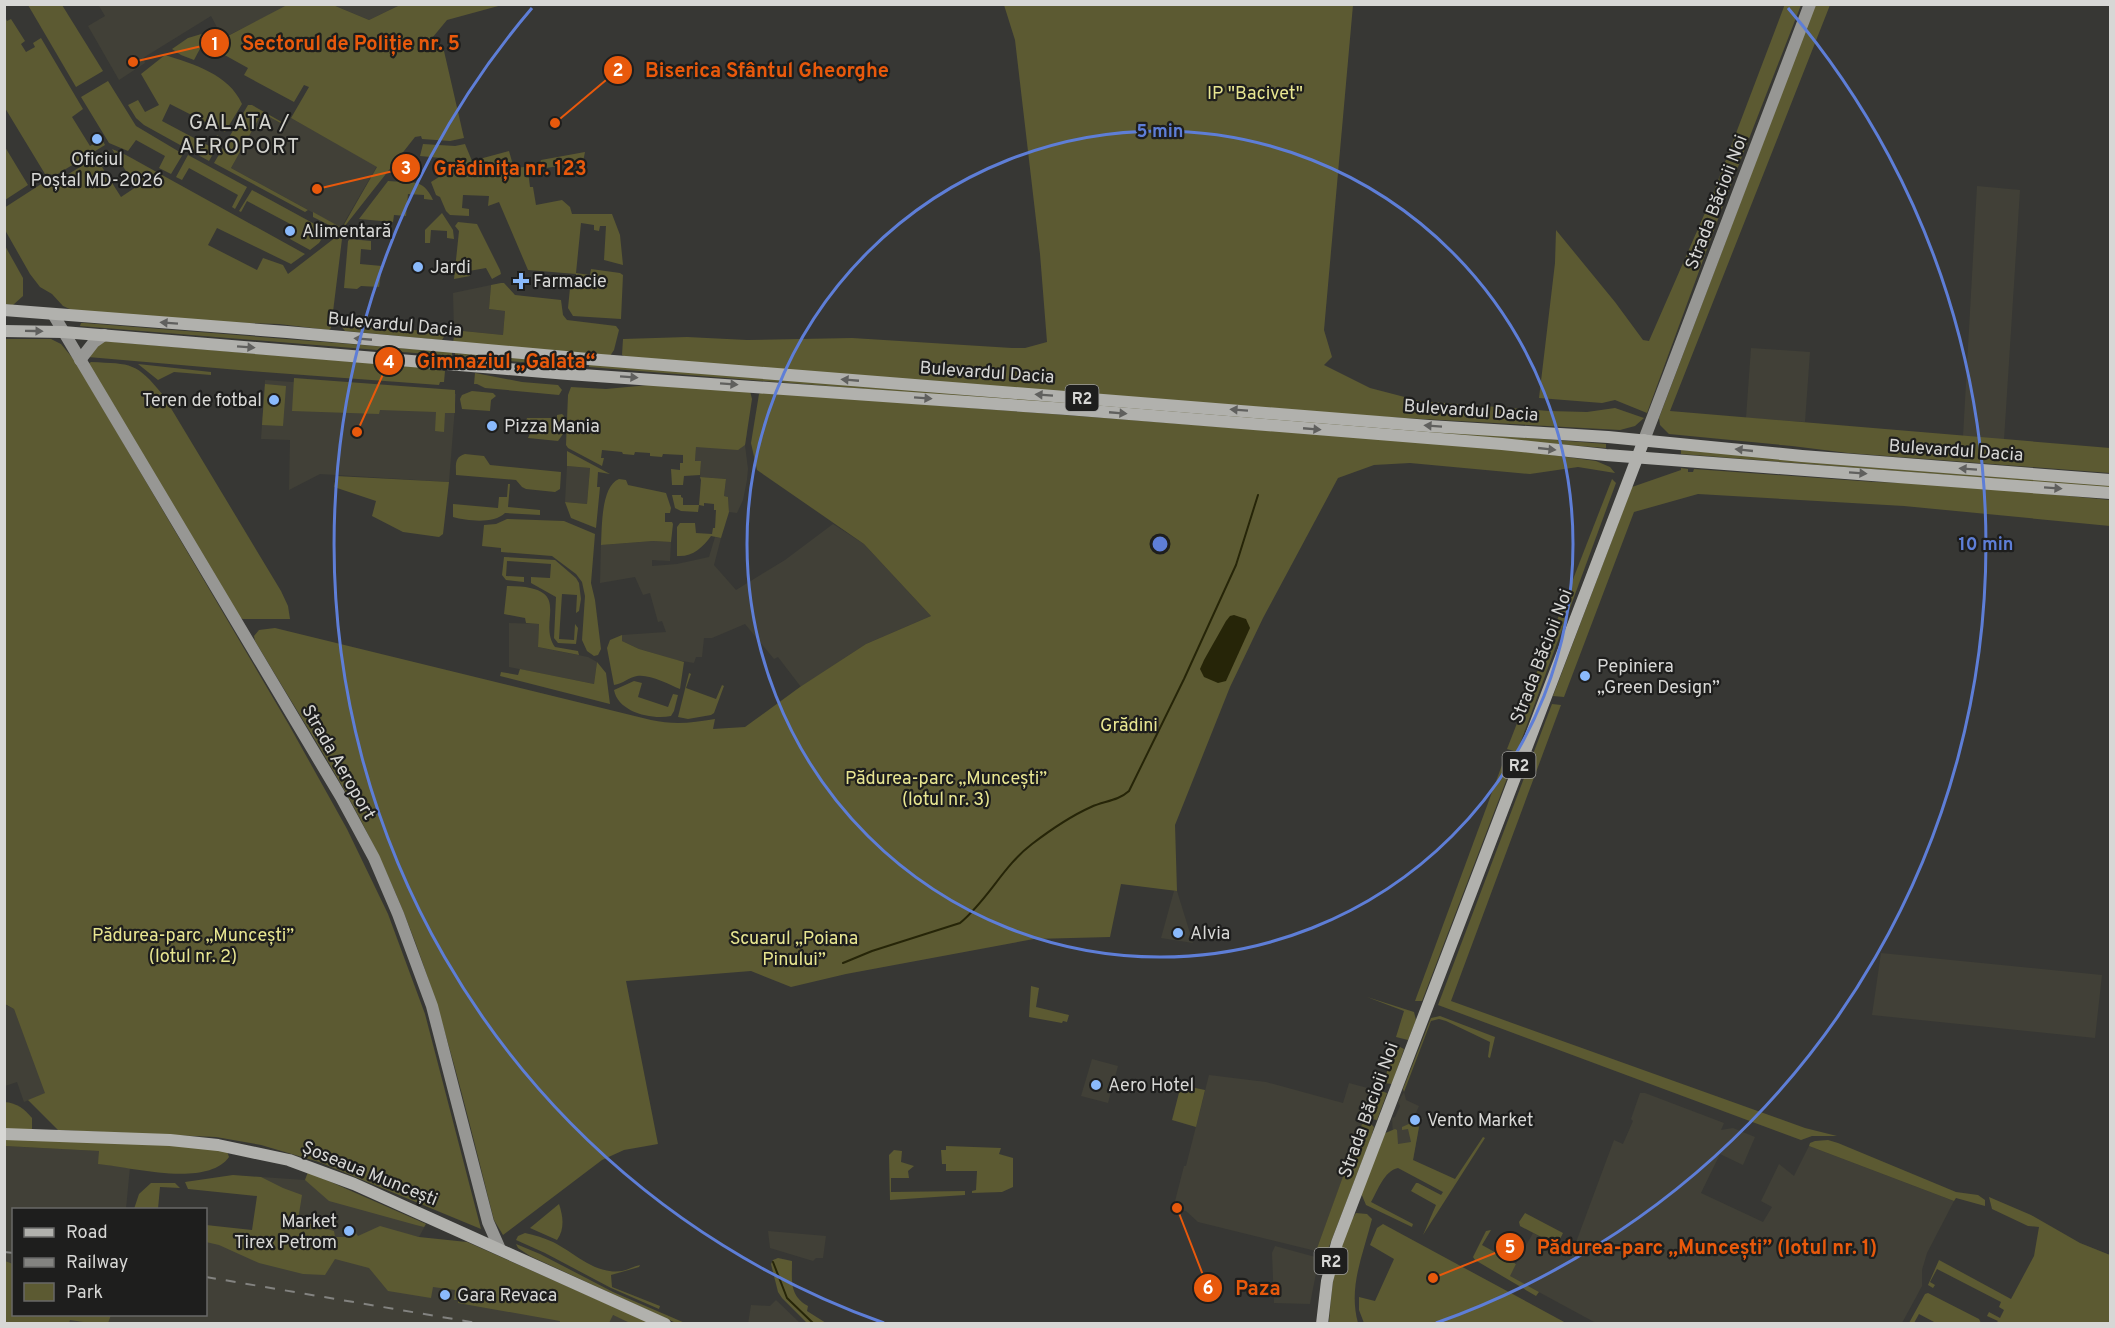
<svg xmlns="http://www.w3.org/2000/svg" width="2115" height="1328" font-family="Overpass,sans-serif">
	<rect width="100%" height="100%" fill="#373734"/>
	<g fill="#414037">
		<polygon points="100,5 289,5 225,37 219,31 211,16 143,58 145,63 119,80 88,26 105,16 99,6"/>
		<polygon points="333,5 400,5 369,20"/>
		<polygon points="262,113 286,126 291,118 377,166 341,228 231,168"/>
		<polygon points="1977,186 2020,190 2004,440 1963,437"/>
		<polygon points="491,285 489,309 505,311 503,335 454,330 453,293"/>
		<polygon points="1751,348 1810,352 1805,422 1746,418"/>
		<polygon points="265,380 456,394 449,482 320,474 289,490 290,440 261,439"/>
		<polygon points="697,429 747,433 745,445 748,469 747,480 743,500 737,513 729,512 728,497 724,496 726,479 700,477 701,462 695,461"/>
		<polygon points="567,466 590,468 587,504 565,502"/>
		<polygon points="833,524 864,544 931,616 866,644 801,687 778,657 774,659 745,624 712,638 704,638 702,657 696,657 694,663 676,660 639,649 622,641 622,635 666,632 662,621 658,622 650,593 643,595 635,577 600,583 601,545 653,541 671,542 670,561 652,560 652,566 677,564 709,557 715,537 721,538 714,565 736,590 785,560"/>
		<polygon points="509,623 539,624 538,647 588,657 597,662 594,684 509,667"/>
		<polygon points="1174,891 1177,891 1193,943 1161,938"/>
		<polygon points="1881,953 2102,975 2095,1038 1872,1015"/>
		<polygon points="4,1004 14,1009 46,1093 24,1102 17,1082 5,1086"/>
		<polygon points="1092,1059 1118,1066 1108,1103 1081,1096"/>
		<polygon points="1209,1075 1266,1082 1343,1103 1349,1083 1375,1090 1316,1251 1198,1222 1186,1211 1173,1209 1184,1166 1186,1166"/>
		<polygon points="1404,1092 1406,1100 1419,1106 1415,1115 1423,1118 1419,1127 1413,1160 1394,1152 1392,1118 1395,1117 1400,1106 1398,1102"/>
		<polygon points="1640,1093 1645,1093 1724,1123 1721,1130 1733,1128 1755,1137 1743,1165 1720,1154 1701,1193 1763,1222 1772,1207 1761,1201 1779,1164 1794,1176 1809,1146 1954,1201 1927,1253 1922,1270 1922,1286 1902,1323 1596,1323 1509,1276 1533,1233 1572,1253 1614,1140 1623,1144 1633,1121 1631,1119"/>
		<polygon points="4,1146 100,1151 99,1164 130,1167 126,1209 14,1210 14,1314 206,1314 206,1236 311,1245 613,1315 631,1322 5,1323"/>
		<polygon points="308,1172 426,1224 419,1237 390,1230 358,1244 253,1230 261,1177 305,1180"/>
		<polygon points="768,1231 826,1236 823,1258 816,1258 813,1261 770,1248"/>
		<polygon points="1275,1246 1319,1258 1310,1304 1274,1303 1272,1253"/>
		<polygon points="776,1300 800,1323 748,1324 751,1305 770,1306"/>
	</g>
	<g fill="#5c5a32">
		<polygon points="289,4 333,5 369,20 400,5 502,5 447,20 428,43 444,51 464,138 450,141 422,139 421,136 415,137 341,231 313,217 313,212 342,228 377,167 291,118 309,87 304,85 294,102 244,75 248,68 203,43 194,60 181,55 172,49 188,38 218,29 226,37"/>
		<polygon points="1785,4 1801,5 1724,203 1647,413 1615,400 1602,403 1539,398 1555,263 1556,230 1615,302 1643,340 1649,341 1711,199"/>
		<polygon points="28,5 62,5 103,71 76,87"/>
		<polygon points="1004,5 1353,5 1324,330 1332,357 1324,365 1370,388 1420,401 1549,411 1587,412 1615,408 1644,418 1635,426 1620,430 1369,416 626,357 622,355 623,339 687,337 747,340 852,338 1012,348 1025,348 1047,342 1040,254 1015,40"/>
		<polygon points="1815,5 1830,5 1670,411 2110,448 2110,473 1848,453 1792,446 1669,434 1660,425 1659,418"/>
		<polygon points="5,17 7,21 11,19 25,41 21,44 26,52 35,47 33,43 41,38 83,109 72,117 90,146 102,139 105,145 56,175 45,174 5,108"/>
		<path d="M165 55C193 64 229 74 242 104L225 132 170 104 162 121 211 147 217 135 222 138 209 161 144 125 136 118 128 105 138 100 145 112 159 105 141 74Z"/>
		<polygon points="108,81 136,126 183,154 171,174 159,168 165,156 136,140 128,151 109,143 81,97"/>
		<polygon points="248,105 252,105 287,125 286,126 262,113 231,168 308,210 305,212 214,163"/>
		<polygon points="423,144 455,146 465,144 472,161 509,151 513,165 516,168 539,165 541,160 585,152 583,162 528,171 530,187 533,187 536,205 562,200 570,207 572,214 612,214 620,235 623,265 604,260 606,226 600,226 599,231 594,230 594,225 581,223 576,273 590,275 591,269 620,273 623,275 621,319 573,316 568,308 570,288 575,288 576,274 528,270 499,202 488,206 489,196 463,195 462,208 469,209 469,216 450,215 446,211 440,197 436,195 431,182 439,177 441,158 420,156"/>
		<polygon points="5,147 28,185 5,200 4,200"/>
		<polygon points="112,149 126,155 305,254 291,264 217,228 208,245 257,270 263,258 283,265 288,274 336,237 342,239 331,328 329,330 279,324 221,322 74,311 63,306 52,294 40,287 30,274 5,230 4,208 49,179 57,181 108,150 113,160 102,167 121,197 136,187"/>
		<polygon points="188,155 247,187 235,209 232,207 238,195 189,168 182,180 176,177"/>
		<path d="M388 181C410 183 423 177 433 200L424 199V195L408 194 406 216 394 215 393 222 359 219Z"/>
		<polygon points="252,190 320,227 323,237 319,243 310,250 290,239 296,227 247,201 241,212 239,211"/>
		<polygon points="442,213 453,230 454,239 447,238 447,231 431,230 430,243 425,243 425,230"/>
		<polygon points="458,222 477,224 500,270 501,274 492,279 486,268 469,271 470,276 454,279 459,231 455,226"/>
		<polygon points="350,239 371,241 371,250 361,249 360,264 382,266 379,287 361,286 357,289 344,288 348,241"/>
		<polygon points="4,244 23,278 23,296 13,305 5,304"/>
		<polygon points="501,283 504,283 515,295 561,300 563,315 567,320 616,326 619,330 614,350 610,356 453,343 454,336 462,337 463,331 503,335 505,311 489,309 491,285"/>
		<polygon points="350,318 368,320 371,327 440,332 441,329 445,328 445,335 442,340 345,331 341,326 341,323"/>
		<polygon points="84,323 452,352 452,356 80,326 81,323"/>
		<polygon points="5,339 51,339 61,344 75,361 289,725 347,829 388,914 425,1014 481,1229 319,1162 261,1145 216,1137 58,1130 28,1100 45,1093 14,1009 5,1004"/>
		<polygon points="103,341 418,367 445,371 444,382 440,382 439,385 263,372 88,357"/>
		<polygon points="455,353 585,362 585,367 455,357"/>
		<path d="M91 362C132 364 136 362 163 395L281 591 288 606 290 619H243L236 617 88 364Z"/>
		<polygon points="589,363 1606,444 1606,448 589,367"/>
		<polygon points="138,364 211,372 211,375 174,372 158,380"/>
		<polygon points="475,373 522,382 558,385 562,390 559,395 485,388 477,384 474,384"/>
		<polygon points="294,378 455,390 455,413 445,413 444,432 435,431 436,412 380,410 379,414 292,411"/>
		<polygon points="265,384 286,386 283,426 262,425"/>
		<polygon points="649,385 750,391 752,399 745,445 738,450 696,447 695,461 701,461 700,475 684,476 683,485 672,485 671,469 680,470 680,463 683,463 683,455 663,454 662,457 650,456 650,453 635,452 634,455 623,454 622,452 602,450 601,458 604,458 602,466 568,448 566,445 568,395 571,387 606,389"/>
		<polygon points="472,391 493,393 496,396 491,400 490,411 462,409 460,399 462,395"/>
		<path d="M762 392 1500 448 1596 461 1610 467 1615 473 1578 467 1530 474 1410 463 1374 465 1338 478 1263 618 1230 687 1175 825 1177 891 1121 884 1110 937 1034 939 846 974 791 987 751 971 626 981 658 1144 624 1150 602 1160 503 1235 494 1220C464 1103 438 984 387 874 351 793 300 717 255 641L254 636 259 630 275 628 651 720C674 725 692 723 715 719L713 729 745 727 800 687 866 644 931 616 864 544 757 470 751 443 759 394Z"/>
		<polygon points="562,414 564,416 563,434 558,441 528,438 533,427 526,421 527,418 557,418 557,415"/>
		<polygon points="1681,450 2110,484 2110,488 1681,454"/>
		<polygon points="567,451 610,474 598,472 597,487 600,487 596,528 571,518 565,502 587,504 590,468 567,466"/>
		<path d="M465 454 484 456 490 465 561 472 560 489 555 492 526 489 522 487 516 480 456 475C456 465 454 457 465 454Z"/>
		<polygon points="1681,468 1688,469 1688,472 1693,472 1694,469 1874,482 1941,484 2110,500 2110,526 1904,506 1698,494 1634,512 1564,697 1553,696 1632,487 1681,470"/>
		<polygon points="336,476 449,482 443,534 439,537 403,532 372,516 376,501 334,487"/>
		<path d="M700 477 726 479 724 496 728 497 729 512 721 538 711 536C702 548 693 557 677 556V527L680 523H695L696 533 712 534 713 528H715L716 510H714V504L704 503V506L699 505 698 512 681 511 675 508 672 495H681V497L683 498V505H699L701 480Z"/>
		<path d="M619 479 626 480 628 485 666 493 671 508 670 513H665V522H672L673 524 671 542 653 541 601 545C602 527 601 486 619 479Z"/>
		<polygon points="1612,479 1616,483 1517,752 1507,749"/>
		<path d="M508 484H510L508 507 540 510V515L505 513C494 524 468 521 453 517V504L498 508 499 497H507Z"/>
		<polygon points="507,519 564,521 595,534 591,583 595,600 601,649 598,655 594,656 587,651 582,640 585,596 582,582 576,574 552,556 501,552 501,548 482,546 484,525 496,524"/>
		<polygon points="504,557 555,560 576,578 579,583 581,599 579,611 576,613 577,595 562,594 559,639 574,640 575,624 578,628 576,644 558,643 554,638 556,597 531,583 531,577 550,578 551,564 507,561 506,576 524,577 524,582 506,580 502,575"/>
		<path d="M507 586C577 586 536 621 555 647L578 651 579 655 538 647 539 624 526 623 525 618 504 614Z"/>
		<path d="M622 635V641L639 649 684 662 680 689C668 684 650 674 637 676 629 677 623 684 614 685L607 648 610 640Z"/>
		<polygon points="597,662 606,673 610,704 500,676 501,672 518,675 520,669 594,684"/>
		<polygon points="689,673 691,674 686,688 716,699 722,685 724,686 714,713 711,715 688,719 678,717"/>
		<path d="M634 681 642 683 638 697 668 707 673 694 678 695 674 711 671 716C651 720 618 712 614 690Z"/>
		<polygon points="1552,704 1561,705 1451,1001 1805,1128 1837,1136 1812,1136 1801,1140 1438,1005"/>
		<polygon points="1505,757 1514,760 1422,1001 1415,1001"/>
		<polygon points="1031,986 1039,988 1036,1007 1069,1015 1067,1022 1063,1021 1062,1023 1029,1017"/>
		<polygon points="1367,997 1414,1012 1416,1020 1408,1040 1396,1037 1404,1011"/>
		<polygon points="1440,1016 1495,1037 1490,1058 1488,1057 1490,1042 1446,1021 1439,1019 1431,1021 1404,1092 1403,1089 1431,1018"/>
		<polygon points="1394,1044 1404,1049 1392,1084 1384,1083"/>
		<polygon points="1181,1085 1205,1090 1196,1127 1172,1120"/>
		<polygon points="1375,1089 1387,1093 1377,1120 1364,1118"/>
		<path d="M4 1102C18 1103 24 1109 32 1118V1131L5 1129Z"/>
		<path d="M1411 1123 1419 1127 1413 1160 1455 1179 1483 1137 1485 1138 1423 1235 1436 1205 1411 1191 1416 1183H1418L1441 1195 1443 1192 1398 1168C1384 1171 1378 1190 1371 1202L1413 1224 1412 1227 1366 1205 1361 1193 1383 1134 1395 1129 1397 1130 1398 1144 1411 1142 1408 1129 1402 1130V1127Z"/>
		<polygon points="1362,1124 1371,1124 1374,1127 1371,1138 1327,1252 1316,1251"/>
		<path d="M4 1138 191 1146 227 1151 229 1157C207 1188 131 1167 98 1164L99 1151 5 1146Z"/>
		<polygon points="1828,1140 1838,1143 1956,1192 1978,1195 1985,1200 1985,1206 1956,1198 1954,1201 1809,1146 1810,1143 1815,1141"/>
		<polygon points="946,1146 1001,1148 999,1154 1013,1158 1013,1187 1002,1192 972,1193 972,1191 976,1190 977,1171 946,1171 946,1164 942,1164 941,1150 946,1150"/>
		<polygon points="894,1150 902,1151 901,1162 914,1166 908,1171 909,1178 891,1178 891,1192 965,1191 965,1195 890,1200 889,1155"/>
		<polygon points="308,1172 426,1224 424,1227 416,1225 329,1201 305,1180"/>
		<polygon points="233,1175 261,1177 283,1188 302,1195 298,1220 334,1231 335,1237 344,1237 356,1233 358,1236 380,1226 419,1237 467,1242 650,1323 630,1323 613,1315 609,1323 560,1323 560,1321 458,1303 458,1300 454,1300 455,1290 433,1287 431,1298 388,1291 369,1268 335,1259 325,1275 303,1274 259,1263 219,1245 206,1242 206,1225 252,1230 257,1196 188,1189 185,1182"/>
		<polygon points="151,1183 175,1183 180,1188 160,1187 158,1209 134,1209 139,1194"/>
		<polygon points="1989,1197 2031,1215 2080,1243 2110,1255 2110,1323 1996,1323 1998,1321 1987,1316 1989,1312 2000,1318 2004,1310 1999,1307 2001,1302 1937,1269 1930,1282 1935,1285 1933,1288 1928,1285 1939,1260 2011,1299 2034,1256 2039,1227 2028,1226 1992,1209"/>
		<path d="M559 1204C563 1216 565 1229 557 1240L530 1228Z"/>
		<path d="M1356 1213 1367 1214 1372 1219C1363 1255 1348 1287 1358 1323L1329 1324C1331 1290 1336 1241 1356 1213Z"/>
		<polygon points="1525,1213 1563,1233 1558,1243 1563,1246 1562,1248 1520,1226 1519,1222"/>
		<polygon points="1383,1224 1566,1323 1364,1323 1359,1310 1359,1297 1375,1301 1394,1259 1370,1245 1377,1228"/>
		<polygon points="1491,1230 1482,1245 1516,1264 1510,1276 1539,1292 1536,1296 1475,1260 1473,1257 1486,1231"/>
		<path d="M525 1233C535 1235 544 1238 553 1242 575 1253 595 1275 622 1271 628 1270 634 1266 640 1265L639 1267 611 1275 612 1287 660 1306 659 1309 611 1288 545 1253 516 1240 518 1236Z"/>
		<polygon points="516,1244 540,1254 613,1292 685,1323 676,1323 530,1256 518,1248"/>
		<path d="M778 1258 792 1261C792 1281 789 1295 808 1306L807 1311 826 1323H807L782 1298 778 1292 771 1264 773 1260Z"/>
		<polygon points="5,1261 13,1264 14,1314 111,1315 108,1323 90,1323 70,1320 69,1323 5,1323"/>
		<polygon points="1928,1293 1979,1319 1981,1323 1936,1323 1919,1314 1914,1323 1909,1323 1925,1294"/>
	</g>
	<polygon fill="#262508" points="1234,615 1246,619 1250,628 1226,681 1218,683 1204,677 1200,669 1204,660 1226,621 1230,616"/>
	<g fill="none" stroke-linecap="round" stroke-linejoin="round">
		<g stroke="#262508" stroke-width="2">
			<path d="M843 963 872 951 960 923C988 900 1003 866 1032 844 1049 831 1071 816 1091 807 1104 801 1118 801 1129 791L1184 679 1236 565 1258 495"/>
			<polyline points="773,1262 787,1298 814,1324"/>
		</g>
		<g stroke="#979794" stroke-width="12">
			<polyline points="53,314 341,797 374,858 398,914 432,1006 488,1222 499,1247"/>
			<polyline points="80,360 94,342 104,335"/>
			<polyline points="1644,440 1810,4"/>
		</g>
		<g stroke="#b1b1ad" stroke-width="12">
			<polyline points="4,310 287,332 588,359 1429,426 1608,437 1802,456 2110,480"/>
			<polyline points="4,331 63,332 568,374 1067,409 1502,444 1606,455 2110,493"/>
			<polyline points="4,1134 170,1140 218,1145 289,1160 354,1184 665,1324"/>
			<polyline points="1322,1324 1327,1281 1337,1243 1644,440"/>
		</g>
		<g stroke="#838380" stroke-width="2" stroke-dasharray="10 10" stroke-linecap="butt">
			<polyline points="4,1252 14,1253"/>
			<polyline points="206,1277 483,1324"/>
		</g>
	</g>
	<defs><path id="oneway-solid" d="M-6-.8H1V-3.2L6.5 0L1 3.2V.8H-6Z" transform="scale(1.5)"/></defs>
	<g fill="#60605e">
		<use href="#oneway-solid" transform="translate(169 323) rotate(-176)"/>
		<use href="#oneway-solid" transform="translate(34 331) rotate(1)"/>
		<use href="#oneway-solid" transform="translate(363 339) rotate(-175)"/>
		<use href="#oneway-solid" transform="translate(246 347) rotate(4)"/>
		<use href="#oneway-solid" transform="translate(629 377) rotate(4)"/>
		<use href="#oneway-solid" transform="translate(850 380) rotate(-175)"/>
		<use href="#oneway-solid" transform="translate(729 384) rotate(4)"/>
		<use href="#oneway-solid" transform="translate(1044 395) rotate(-176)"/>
		<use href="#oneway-solid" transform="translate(923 398) rotate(4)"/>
		<use href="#oneway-solid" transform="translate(1239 410) rotate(-176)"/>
		<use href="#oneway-solid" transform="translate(1118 413) rotate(5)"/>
		<use href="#oneway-solid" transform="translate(1433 426) rotate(-176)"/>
		<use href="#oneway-solid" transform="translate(1312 429) rotate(5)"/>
		<use href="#oneway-solid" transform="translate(1547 449) rotate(6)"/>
		<use href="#oneway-solid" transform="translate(1744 450) rotate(-174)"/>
		<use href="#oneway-solid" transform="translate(1968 469) rotate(-176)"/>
		<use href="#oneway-solid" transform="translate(1858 473) rotate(4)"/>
		<use href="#oneway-solid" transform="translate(2053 488) rotate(4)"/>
	</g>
	<g fill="none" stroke="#5e7ed7" stroke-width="3">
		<circle cx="1160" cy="544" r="413"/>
		<path d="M884 1323A826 826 0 0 1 532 8M1788 8A826 826 0 0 1 1436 1323"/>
	</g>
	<g fill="#8abafc" stroke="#1e1e1d" stroke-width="2">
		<circle cx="97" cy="139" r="6"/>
		<circle cx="290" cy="231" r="6"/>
		<circle cx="418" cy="267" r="6"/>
		<path d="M518 272h6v6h6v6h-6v6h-6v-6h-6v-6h6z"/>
		<circle cx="274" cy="400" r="6"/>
		<circle cx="492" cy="426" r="6"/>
		<circle cx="1585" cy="676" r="6"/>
		<circle cx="1178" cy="933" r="6"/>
		<circle cx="1096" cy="1085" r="6"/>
		<circle cx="1415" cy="1120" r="6"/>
		<circle cx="349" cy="1231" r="6"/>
		<circle cx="445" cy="1295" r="6"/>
	</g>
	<g text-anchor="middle" stroke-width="4.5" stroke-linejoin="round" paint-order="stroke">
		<g fill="#1e1e1d" stroke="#a0a09e" stroke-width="1.5">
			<rect x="1065.5" y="385" width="33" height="26" rx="4.5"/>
			<rect x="1502.5" y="752" width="33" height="26" rx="4.5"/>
			<rect x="1314.5" y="1248" width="33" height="26" rx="4.5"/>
		</g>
		<g font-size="16" font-weight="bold" fill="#d7d7d5">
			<text x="1082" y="404">R2</text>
			<text x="1519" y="771">R2</text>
			<text x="1331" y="1267">R2</text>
		</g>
		<g font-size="18" fill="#e8e691" stroke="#1e1e1d">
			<text x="1255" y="99">IP "Bacivet"</text>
			<text x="1129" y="731">Grădini</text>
			<text x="946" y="784">Pădurea-parc „Muncești”<tspan x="946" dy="21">(lotul nr. 3)</tspan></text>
			<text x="193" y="941">Pădurea-parc „Muncești”<tspan x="193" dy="21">(lotul nr. 2)</tspan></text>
			<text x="794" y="944">Scuarul „Poiana<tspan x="794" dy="21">Pinului”</tspan></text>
		</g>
		<g font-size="18" fill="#d7d7d5" stroke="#1e1e1d" text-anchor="start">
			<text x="97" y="165" text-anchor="middle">Oficiul<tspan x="97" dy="21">Poștal MD-2026</tspan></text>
			<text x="302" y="237">Alimentară</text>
			<text x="430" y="273">Jardi</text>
			<text x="533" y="287">Farmacie</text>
			<text x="262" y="406" text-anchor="end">Teren de fotbal</text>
			<text x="504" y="432">Pizza Mania</text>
			<text x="1597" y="672">Pepiniera<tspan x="1597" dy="21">„Green Design”</tspan></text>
			<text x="1190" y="939">Alvia</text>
			<text x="1108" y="1091">Aero Hotel</text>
			<text x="1427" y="1126">Vento Market</text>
			<text x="337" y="1227" text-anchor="end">Market<tspan x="337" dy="21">Tirex Petrom</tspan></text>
			<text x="457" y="1301">Gara Revaca</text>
		</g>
		<g font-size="18" fill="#d7d7d5" stroke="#1e1e1d">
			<text transform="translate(1716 202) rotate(-69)" y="6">Strada Băcioii Noi</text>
			<text transform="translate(395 324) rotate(5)" y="6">Bulevardul Dacia</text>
			<text transform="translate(987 372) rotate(4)" y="6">Bulevardul Dacia</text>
			<text transform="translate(1471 410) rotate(4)" y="6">Bulevardul Dacia</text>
			<text transform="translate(1956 450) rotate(4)" y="6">Bulevardul Dacia</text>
			<text transform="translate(1541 656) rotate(-69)" y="6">Strada Băcioii Noi</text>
			<text transform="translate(339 762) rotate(60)" y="6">Strada Aeroport</text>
			<text transform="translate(1368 1110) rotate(-70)" y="6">Strada Băcioii Noi</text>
			<text transform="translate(370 1173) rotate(22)" y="6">Șoseaua Muncești</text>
		</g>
		<g font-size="21" letter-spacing="1.5" fill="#d4d4cf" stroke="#1e1e1d">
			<text x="240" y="129">GALATA /<tspan x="240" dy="24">AEROPORT</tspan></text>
		</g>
	</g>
	<circle cx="1160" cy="544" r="9" fill="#5e7ed7" stroke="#1e1e1d" stroke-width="3"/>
	<g font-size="18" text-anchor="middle" font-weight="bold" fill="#5e7ed7" stroke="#1e1e1d" stroke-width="4.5" stroke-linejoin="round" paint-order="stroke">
		<text x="1160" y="137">5 min</text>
		<text x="1986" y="550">10 min</text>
	</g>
	<path fill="none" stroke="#e8590c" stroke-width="2" d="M133 62L215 43M555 123L618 70M317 189L406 168M357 432L389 361M1433 1278L1510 1247M1177 1208L1208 1288"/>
	<g fill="#e8590c" stroke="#1e1e1d" stroke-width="2">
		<circle cx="133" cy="62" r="6"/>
		<circle cx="555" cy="123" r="6"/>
		<circle cx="317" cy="189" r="6"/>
		<circle cx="357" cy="432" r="6"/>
		<circle cx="1433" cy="1278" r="6"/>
		<circle cx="1177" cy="1208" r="6"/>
		<circle cx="215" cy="43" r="15"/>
		<circle cx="618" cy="70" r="15"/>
		<circle cx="406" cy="168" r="15"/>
		<circle cx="389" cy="361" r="15"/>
		<circle cx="1510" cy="1247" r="15"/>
		<circle cx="1208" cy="1288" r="15"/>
	</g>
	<g font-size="18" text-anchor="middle" font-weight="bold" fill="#fff">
		<text x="215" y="50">1</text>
		<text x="618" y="76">2</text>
		<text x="406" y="174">3</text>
		<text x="389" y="368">4</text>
		<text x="1510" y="1253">5</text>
		<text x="1208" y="1294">6</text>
	</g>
	<g font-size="20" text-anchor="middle" font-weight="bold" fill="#e8590c" stroke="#1e1e1d" stroke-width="4.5" stroke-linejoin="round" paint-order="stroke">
		<text x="351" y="50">Sectorul de Poliție nr. 5</text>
		<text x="767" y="77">Biserica Sfântul Gheorghe</text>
		<text x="510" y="175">Grădinița nr. 123</text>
		<text x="506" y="368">Gimnaziul „Galata“</text>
		<text x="1707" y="1254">Pădurea-parc „Muncești” (lotul nr. 1)</text>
		<text x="1258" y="1295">Paza</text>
	</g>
	<rect width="2115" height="1328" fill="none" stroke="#d7d7d5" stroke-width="12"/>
	<rect x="12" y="1208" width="195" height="108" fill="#1e1e1d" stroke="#686867" stroke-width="1.5"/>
	<rect x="24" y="1228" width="30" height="9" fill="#b1b1ad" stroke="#686867" stroke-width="1.5"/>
	<text x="66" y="1238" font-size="18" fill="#d7d7d5">Road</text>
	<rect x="24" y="1258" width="30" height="9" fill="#838380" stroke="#686867" stroke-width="1.5"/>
	<text x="66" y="1268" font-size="18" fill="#d7d7d5">Railway</text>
	<rect x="24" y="1283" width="30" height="18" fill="#5c5a32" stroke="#686867" stroke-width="1.5"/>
	<text x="66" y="1298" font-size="18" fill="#d7d7d5">Park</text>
</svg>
